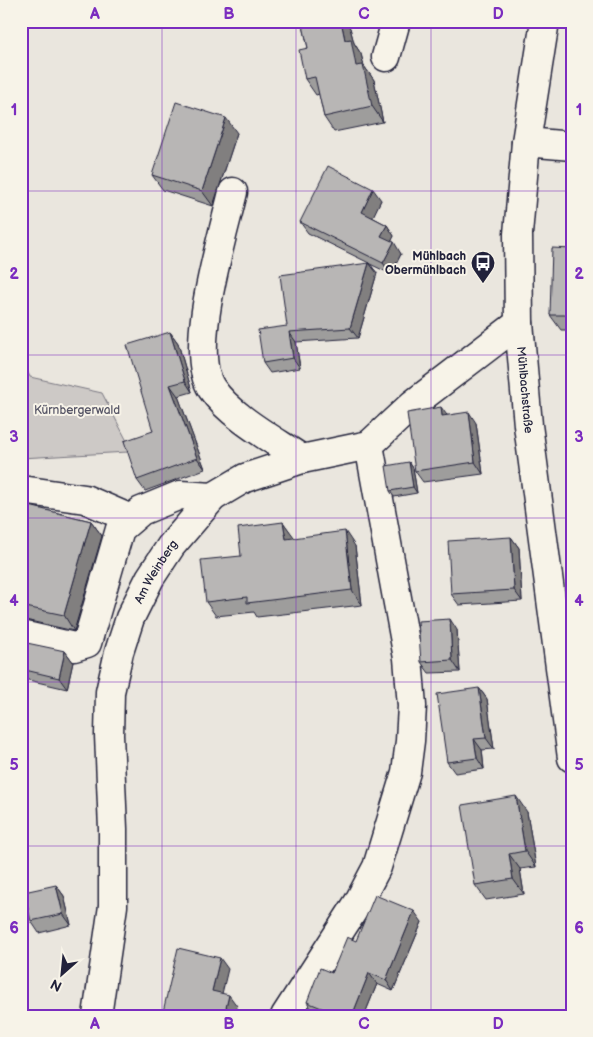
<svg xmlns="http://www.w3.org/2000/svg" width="593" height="1037" font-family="'Balsamiq Sans',sans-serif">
	<rect width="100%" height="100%" fill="#eae6de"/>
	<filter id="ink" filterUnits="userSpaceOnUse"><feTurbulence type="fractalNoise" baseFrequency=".02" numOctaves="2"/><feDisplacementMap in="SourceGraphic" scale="10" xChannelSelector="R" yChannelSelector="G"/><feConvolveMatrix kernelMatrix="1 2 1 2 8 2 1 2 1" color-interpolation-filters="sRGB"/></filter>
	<g filter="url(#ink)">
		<polygon fill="#cdc9c6" stroke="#787680" points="21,358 30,377 102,393 128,443 128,452 21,458"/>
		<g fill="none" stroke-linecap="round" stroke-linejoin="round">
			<defs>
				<g id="minor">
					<path id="s1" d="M545 21 526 142 518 234 519 323 528 425 572 758"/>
					<polyline points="386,57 396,21"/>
					<polyline points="526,142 572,146"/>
					<path d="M233 192C223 236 186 352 212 389 231 417 274 440 302 459"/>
					<polyline points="21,492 29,491 85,499 131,519"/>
					<polyline points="21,635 74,647 87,643 120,529 141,511 180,495 213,497"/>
					<path id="s2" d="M97 1016 113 906V829L109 735 110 692 119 652 130 618 150 578 171 546 213 497 245 478 302 459 369 445 413 404 519 323"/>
					<polyline points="285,1016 358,903 377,867 406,772 410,741 412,706 408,658 369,445"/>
				</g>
			</defs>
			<use href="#minor" stroke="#22223b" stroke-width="31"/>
			<use href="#minor" stroke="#f7f3e8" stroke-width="28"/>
		</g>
		<g fill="#9e9d9c" stroke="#22223b">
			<polygon points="302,21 345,21 350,28 354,43 361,54 364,66 374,80 383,122 334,132 324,117 319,94 316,95 305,79 308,48"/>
			<polygon points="237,133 213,206 163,190 152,175"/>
			<polygon points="381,200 372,217 387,225 394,236 391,241 401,254 391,274 370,264 377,273 358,338 296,342 300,368 270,373 263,363 287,326 369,263 308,233 300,222"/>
			<polygon points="572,249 572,330 561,330 550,315"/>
			<polygon points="170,332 178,343 192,392 178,396 205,469 145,491 137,480 153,431"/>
			<polygon points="447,415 476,423 483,474 423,482 415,471"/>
			<polygon points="409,462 413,468 417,493 394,497 390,491"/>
			<polygon points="21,504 91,521 102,536 74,631 21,619"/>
			<polygon points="283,522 294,538 355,546 362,605 257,617 254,612 216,616 206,602 241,556"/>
			<polygon points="511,537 519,548 522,601 459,605 451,594"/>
			<polygon points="457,630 460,672 429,673 421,662"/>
			<polygon points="21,647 65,651 73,662 67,689 24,679 21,675"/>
			<polygon points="479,688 487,699 494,749 482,750 484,769 455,773 447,762"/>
			<polygon points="527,812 536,867 520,869 524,894 486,900 475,885"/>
			<polygon points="56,885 64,896 71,925 39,933 31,921"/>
			<polygon points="422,922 393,991 377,984 364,1016 322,1016 314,1013 307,1002 332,973 356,941"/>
		</g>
		<g fill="#817f7f" stroke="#22223b">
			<polygon points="341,21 345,21 350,28 354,43 361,54 364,66 374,80 383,122 372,106 345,40"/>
			<polygon points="226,118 237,133 213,206 202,191"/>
			<polygon points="373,189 381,200 370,223 362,212"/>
			<polygon points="387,225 394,236 389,247 381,236"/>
			<polygon points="394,242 401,254 391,274 383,263"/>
			<polygon points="369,263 377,273 358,338 350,328"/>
			<polygon points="170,332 178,343 192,392 185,381"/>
			<polygon points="289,332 296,342 300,368 293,358"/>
			<polygon points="170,385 178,396 205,469 197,458"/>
			<polygon points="441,407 449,418 442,416"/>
			<polygon points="469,412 476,423 483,474 475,462"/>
			<polygon points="409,462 413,468 417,493 413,487"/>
			<polygon points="91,521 102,536 74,631 64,615"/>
			<polygon points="283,522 294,537 296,553 286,539"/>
			<polygon points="345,531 355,546 362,605 352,590"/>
			<polygon points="511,537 519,548 522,601 514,590"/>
			<polygon points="450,619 457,630 460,672 452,660"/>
			<polygon points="65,651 73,662 67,689 59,678"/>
			<polygon points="479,688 487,699 494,749 486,738"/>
			<polygon points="474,739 482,750 484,769 477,758"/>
			<polygon points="516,796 527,812 536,867 525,851"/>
			<polygon points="509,854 520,869 524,894 513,879"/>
			<polygon points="56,885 64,896 71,925 63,914"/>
			<polygon points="414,911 422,922 393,991 386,980"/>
			<polygon points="220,958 228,969 220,1002 212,991"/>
			<polygon points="369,973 377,984 364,1016 352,1016"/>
			<polygon points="229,995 237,1006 235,1016 224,1016"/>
		</g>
		<g fill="#b8b6b5" stroke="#22223b">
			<polygon points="302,21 341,21 345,40 351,39 356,66 363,65 372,106 324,117 315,77 305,79 299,50 308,48"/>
			<polygon points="572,76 572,94 569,94"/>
			<polygon points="176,102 226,118 202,191 152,175"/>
			<polygon points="328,166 373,189 362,212 387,225 381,236 394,242 383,263 300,222"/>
			<polygon points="552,248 572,249 572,315 550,315"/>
			<polygon points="369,263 350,328 289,332 293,358 263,363 258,330 287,326 280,275"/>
			<polygon points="170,332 185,381 170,385 197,458 137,480 124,441 153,431 127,345"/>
			<polygon points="441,407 442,416 469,412 475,462 415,471 407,413"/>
			<polygon points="572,434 572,490 570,490"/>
			<polygon points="409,462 413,487 390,491 386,466"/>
			<polygon points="21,504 91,521 64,615 21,606"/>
			<polygon points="283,522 286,539 345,531 352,590 247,603 247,597 206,602 201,560 241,556 238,528"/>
			<polygon points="511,537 514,590 451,594 448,541"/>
			<polygon points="450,619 452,660 421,662 418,621"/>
			<polygon points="22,642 65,651 59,678 21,669 21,647"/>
			<polygon points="479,688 486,738 474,739 477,758 447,762 437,694"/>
			<polygon points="516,796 525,851 509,854 513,879 475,885 462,805"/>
			<polygon points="56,885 63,914 31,921 24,892"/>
			<polygon points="375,895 414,911 386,980 369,973 352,1016 341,1016 307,1002 320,968 332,973 347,937 356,941"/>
			<polygon points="178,948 220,958 212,991 229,995 224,1016 162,1016"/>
		</g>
	</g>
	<path fill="none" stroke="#7b2cbf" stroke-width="1" stroke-opacity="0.55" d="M162 21V1016M296 21V1016M431 21V1016M21 191H572M21 355H572M21 518H572M21 682H572M21 846H572"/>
	<defs>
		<symbol id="bus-pin" viewBox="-11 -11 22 30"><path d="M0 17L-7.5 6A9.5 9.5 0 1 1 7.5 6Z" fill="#22223b" stroke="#f7f3e8"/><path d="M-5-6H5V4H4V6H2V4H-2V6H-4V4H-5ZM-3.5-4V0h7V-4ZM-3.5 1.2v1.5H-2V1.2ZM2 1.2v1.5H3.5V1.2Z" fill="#fff"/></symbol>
	</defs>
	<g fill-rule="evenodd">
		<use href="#bus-pin" x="469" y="249" width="28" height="38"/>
	</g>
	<g text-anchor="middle" stroke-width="4" stroke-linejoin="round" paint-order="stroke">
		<g font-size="12" font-weight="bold" fill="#22223b" stroke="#f7f3e8" text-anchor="end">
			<text x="466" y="260">Mühlbach<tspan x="466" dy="14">Obermühlbach</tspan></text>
		</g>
		<g font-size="12" fill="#22223b" stroke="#f7f3e8">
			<text dy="4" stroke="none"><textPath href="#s1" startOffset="371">Mühlbachstraße</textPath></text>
			<text dy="4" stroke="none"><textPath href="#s2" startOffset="455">Am Weinberg</textPath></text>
		</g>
		<g font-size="12" fill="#555465" stroke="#f7f3e8">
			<text x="77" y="414">Kürnbergerwald</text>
		</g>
	</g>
	<rect width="593" height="1037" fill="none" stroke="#f7f3e8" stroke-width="55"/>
	<g transform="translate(62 974) rotate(207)" stroke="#f7f3e8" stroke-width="4" paint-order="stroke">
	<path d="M0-4L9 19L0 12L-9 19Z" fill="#22223b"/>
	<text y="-8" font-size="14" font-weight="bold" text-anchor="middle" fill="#22223b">N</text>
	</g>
	<rect x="28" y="28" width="538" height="982" fill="none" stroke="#7b2cbf" stroke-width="2"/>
	<g font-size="16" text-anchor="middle" font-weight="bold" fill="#7b2cbf">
		<text x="95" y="19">A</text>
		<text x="229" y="19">B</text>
		<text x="364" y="19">C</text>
		<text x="498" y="19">D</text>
		<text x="14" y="115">1</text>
		<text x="579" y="115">1</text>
		<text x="14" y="279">2</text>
		<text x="579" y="279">2</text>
		<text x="14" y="442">3</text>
		<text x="579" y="442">3</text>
		<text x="14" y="606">4</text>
		<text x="579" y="606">4</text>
		<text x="14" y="770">5</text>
		<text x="579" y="770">5</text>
		<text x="14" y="933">6</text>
		<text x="579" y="933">6</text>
		<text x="95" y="1029">A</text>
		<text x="229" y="1029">B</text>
		<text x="364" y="1029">C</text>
		<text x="498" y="1029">D</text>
	</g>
</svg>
